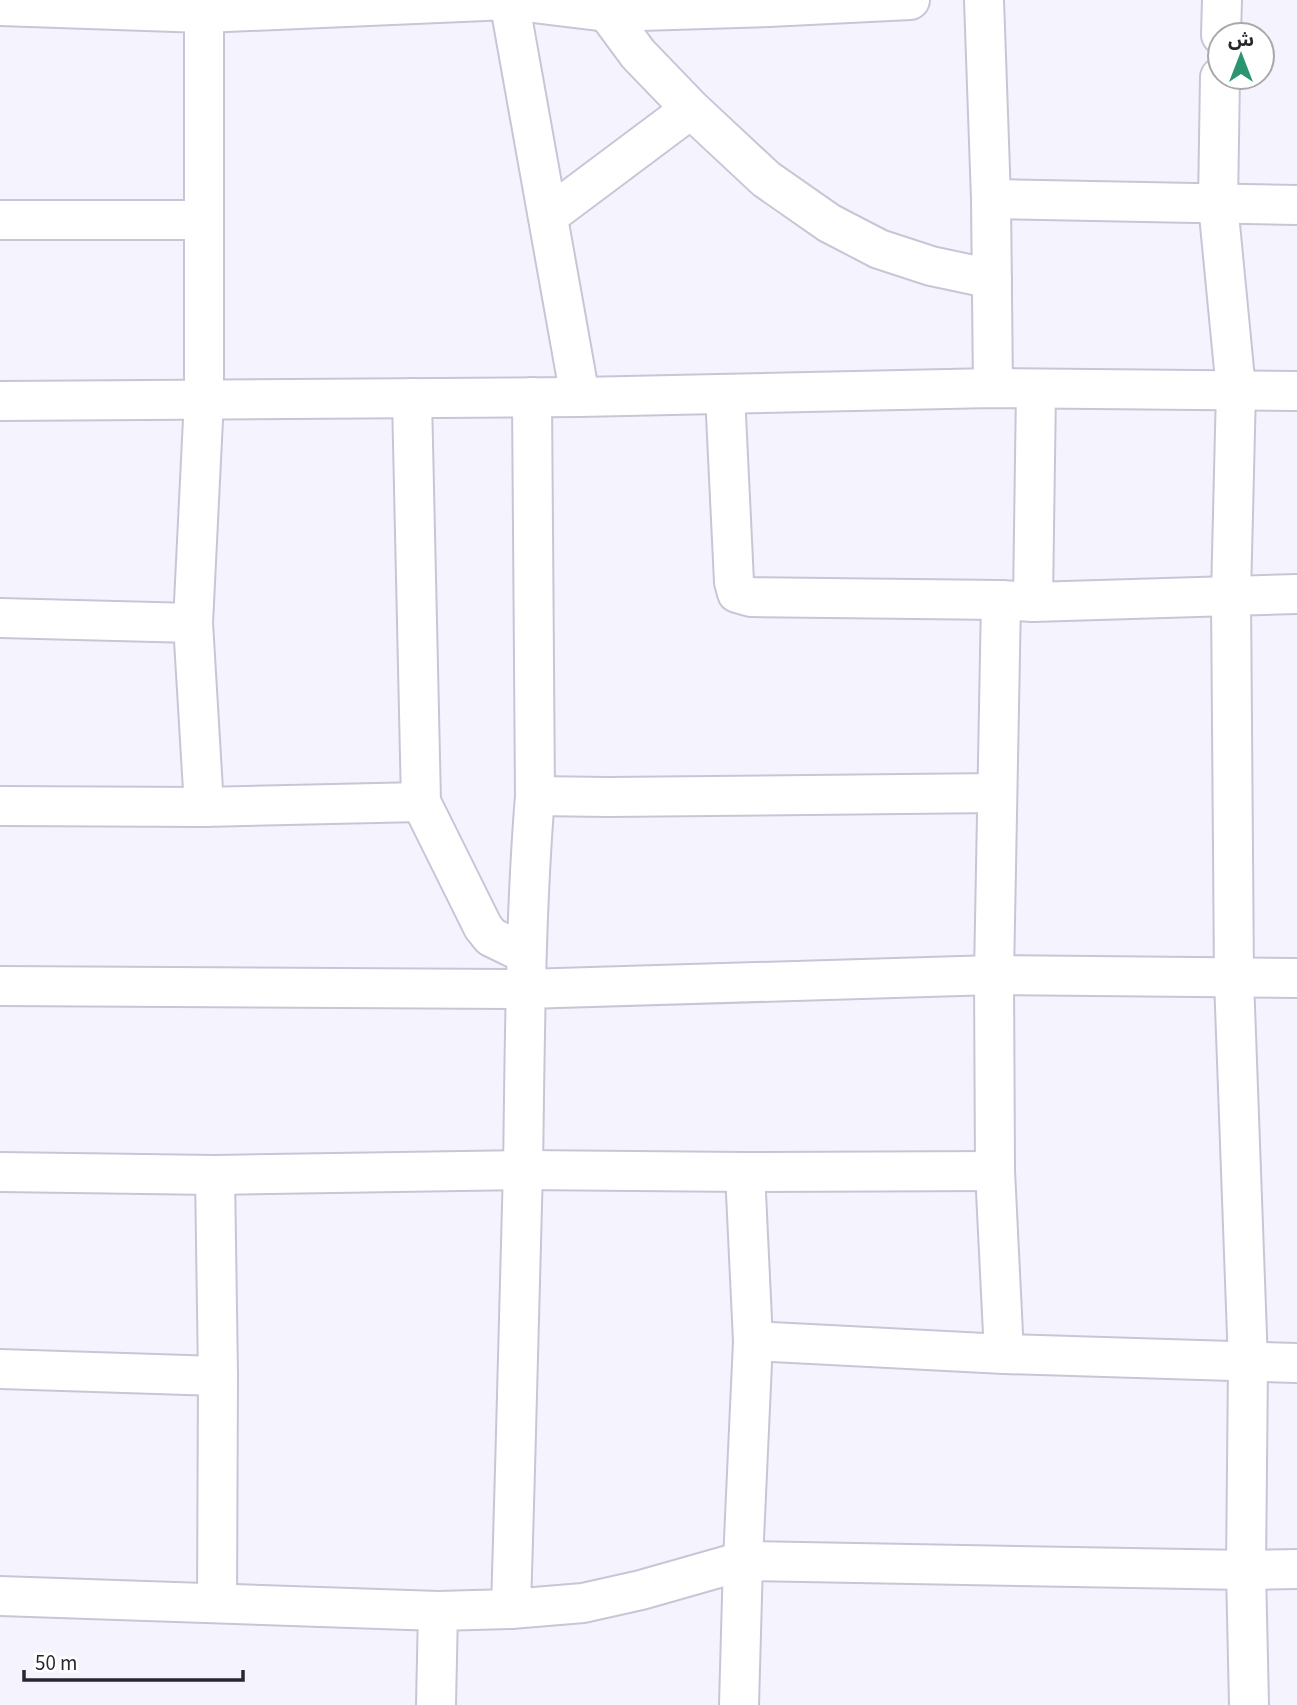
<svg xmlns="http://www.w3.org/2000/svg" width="1297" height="1705" font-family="'Source Sans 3','Noto Sans Arabic',sans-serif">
	<rect width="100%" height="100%" fill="#f5f4fe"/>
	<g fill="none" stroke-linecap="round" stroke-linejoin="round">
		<defs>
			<g id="minor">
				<polyline points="509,0 580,397"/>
				<polyline points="509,0 607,12 769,7 910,0"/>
				<polyline points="984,0 991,199 993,388"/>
				<polyline points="0,6 204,13 508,0"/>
				<polyline points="607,12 638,54 691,109 766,179 829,223 879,249 931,266 992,279"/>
				<polyline points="204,13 204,399 193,623 204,807"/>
				<polyline points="1221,35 1222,0"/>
				<polyline points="1220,77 1218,204 1236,390 1231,596 1234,979 1248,1363 1246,1570 1249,1705"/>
				<polyline points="991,199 1297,205"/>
				<polyline points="548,216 691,109"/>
				<polyline points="0,220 203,220"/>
				<polyline points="725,394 734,582 737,593 751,597 1001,600 1033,602 1297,594"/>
				<polyline points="412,398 421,802 483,927 491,937 526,954"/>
				<polyline points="0,401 580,397 993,388 1297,391"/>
				<polyline points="1001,600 994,975 995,1171 1004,1354"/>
				<polyline points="1033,602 1036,389"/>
				<polyline points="0,618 193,623"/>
				<polyline points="535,796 608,797 997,793"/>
				<polyline points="0,806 204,807 421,802"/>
				<polyline points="0,986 525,989 994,975 1297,978"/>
				<polyline points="0,1172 215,1175 523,1170 745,1172 995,1171"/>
				<polyline points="215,1175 218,1376 217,1603"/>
				<polyline points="753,1341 1004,1354 1297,1363"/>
				<polyline points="0,1369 218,1376"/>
				<polyline points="0,1596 438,1611 511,1609 583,1603 641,1590 743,1561 1246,1570 1297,1569"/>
				<path d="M511 1609C515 1462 520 1315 523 1168 525 1044 525 920 535 796L532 397"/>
				<polyline points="436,1705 438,1611"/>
				<polyline points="739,1705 743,1561 753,1341 745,1172"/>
			</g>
		</defs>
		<use href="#minor" stroke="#c7c6d6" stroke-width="42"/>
		<use href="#minor" stroke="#fff" stroke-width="38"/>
	</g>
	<g transform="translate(1241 56)"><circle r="33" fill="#ffffff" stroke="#a9a9ab" stroke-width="2"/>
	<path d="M0-5L12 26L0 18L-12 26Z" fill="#2d9471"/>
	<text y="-10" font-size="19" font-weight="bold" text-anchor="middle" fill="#27272d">ش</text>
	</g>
	<path d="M24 1670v10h219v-10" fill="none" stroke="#27272d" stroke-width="3.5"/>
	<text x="35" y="1670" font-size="21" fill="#27272d" stroke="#ffffff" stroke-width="5" paint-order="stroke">50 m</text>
</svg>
